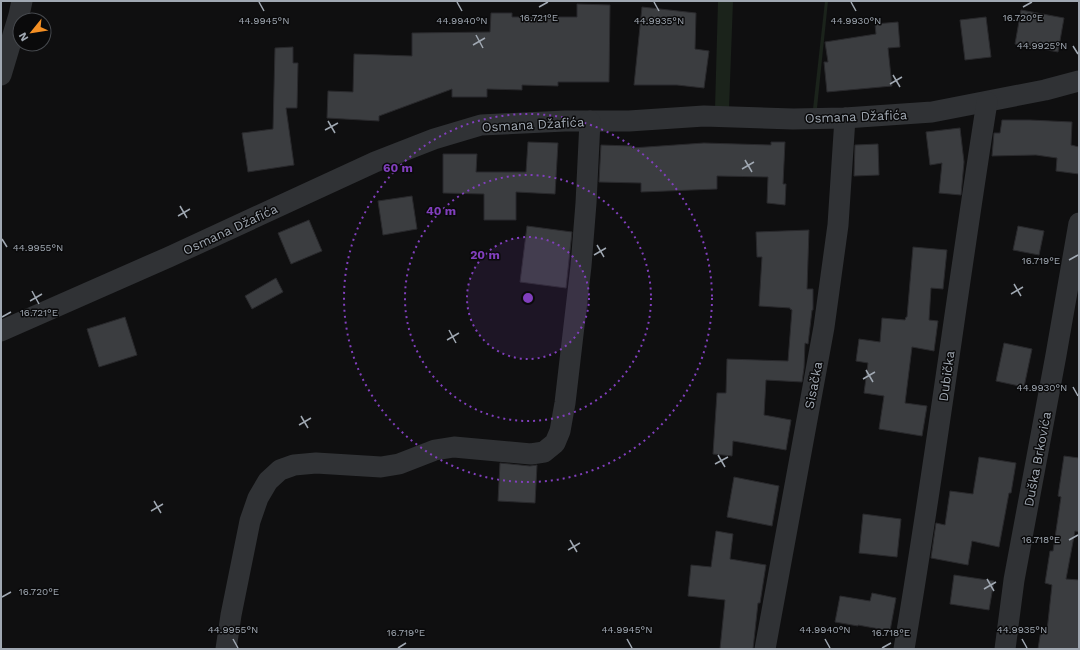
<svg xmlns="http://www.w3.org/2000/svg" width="1080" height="650" font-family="'Work Sans',sans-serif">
	<rect width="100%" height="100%" fill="#0f0f10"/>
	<g fill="#1b231b">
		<polygon points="718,1 733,1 729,109 715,109"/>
		<polygon points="825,1 828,1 817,108 813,109"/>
	</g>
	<g fill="#3b3d40" stroke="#29292c">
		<polygon points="577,4 610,5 609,82 558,82 558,86 522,85 522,90 487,89 487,97 452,97 452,89 379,116 379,121 327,118 328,91 353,92 354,54 412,56 412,33 490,32 491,13 512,13 512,17 577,17"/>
		<polygon points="642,7 696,13 695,49 709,51 704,88 677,85 634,85"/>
		<polygon points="1021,10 1064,18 1058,52 1015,44"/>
		<polygon points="986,17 991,57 965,60 960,20"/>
		<polygon points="898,22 900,47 888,48 892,86 827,92 824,62 828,62 825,42 876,34 875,24"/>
		<polygon points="293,47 293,63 298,63 297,108 286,108 294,165 248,172 242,133 273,129 275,48"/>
		<polygon points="1002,120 1030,120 1072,122 1071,145 1079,147 1079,174 1056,171 1057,158 1036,155 992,156 994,133 1000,133"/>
		<polygon points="960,128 964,162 961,195 939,193 942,163 930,165 926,132"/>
		<polygon points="528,142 558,143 555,194 516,192 516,220 484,220 484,194 443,193 443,154 477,154 476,172 526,172"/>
		<polygon points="771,142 785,142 783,184 786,184 785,205 767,203 768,177 717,176 717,189 641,192 641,183 599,182 601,145 632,146 632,148 704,143 771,145"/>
		<polygon points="878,144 879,175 854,176 855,145"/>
		<polygon points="412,196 417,229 383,235 378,201"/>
		<polygon points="309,220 322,251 291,264 278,233"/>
		<polygon points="527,226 572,232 566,288 520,282"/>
		<polygon points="1018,226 1044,231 1039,255 1013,250"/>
		<polygon points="809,230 807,289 813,289 813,310 812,310 808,344 805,343 804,368 802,382 766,380 764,415 791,420 786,450 733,441 732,456 713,454 717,393 726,393 727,359 788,361 792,310 790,309 790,308 759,306 762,257 757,257 756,232"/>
		<polygon points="913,247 947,250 943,289 931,288 929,320 938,321 934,351 912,347 905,403 927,406 922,436 879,429 884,396 864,393 868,363 856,361 859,339 880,342 882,318 905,320 906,317 907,317"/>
		<polygon points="276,278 283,292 252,309 245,296"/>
		<polygon points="125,317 137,355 99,367 87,329"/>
		<polygon points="1004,343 1032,349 1024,387 996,381"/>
		<polygon points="1064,456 1079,458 1079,532 1075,531 1066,579 1079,580 1079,649 1038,649 1041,630 1047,631 1052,585 1045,583 1050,551 1053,551 1061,497 1058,496"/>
		<polygon points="979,457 1016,463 1011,493 1009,493 999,547 972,541 968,565 931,558 936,523 945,525 950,491 973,494"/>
		<polygon points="500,463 530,466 537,465 535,503 498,501"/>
		<polygon points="734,477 779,486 772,526 727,517"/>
		<polygon points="863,514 901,519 897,557 859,553"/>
		<polygon points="716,531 733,534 730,559 766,565 760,603 758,603 753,649 720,649 725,600 688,596 691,565 711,567"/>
		<polygon points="954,575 994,581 989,610 950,604"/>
		<polygon points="872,593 896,598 890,631 858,625 858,626 835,622 840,596 870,601"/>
	</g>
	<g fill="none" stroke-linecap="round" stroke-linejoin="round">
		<g stroke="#303235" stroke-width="21">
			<polyline points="1,75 19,15 22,1"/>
			<polyline points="1,331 169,257 375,162 434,139 481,125 565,121 629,121 704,116 793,119 845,118 932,112 1045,90 1079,81"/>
			<polyline points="226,649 231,615 250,521 258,498 268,481 280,470 294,465 316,463 381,467 399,464 435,450 454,447 531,454 544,452 555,443 560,431 565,403 581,266 586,203 590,121"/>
			<polyline points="765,649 824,327 838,225 845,118"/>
			<path d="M904 649C935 467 958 284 987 102"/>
			<polyline points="1005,649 1014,580 1056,355 1079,223"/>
		</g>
	</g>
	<path fill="none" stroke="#a0a8b2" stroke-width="1.5" d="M259 2 264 11M457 2 462 11M654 2 659 11M851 2 856 11M539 7 548 2M1023 7 1032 2M476 35 483 48M473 45 485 38M1073 46 1078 54M893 75 900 87M890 84 902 77M328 121 335 133M325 130 338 123M745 160 752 172M742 169 754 162M180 206 187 218M178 216 190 209M2 239 7 247M597 245 604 257M594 255 606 248M1069 260 1078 255M1014 284 1021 296M32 291 39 304M1011 294 1023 287M30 301 42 294M2 317 11 312M449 330 456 343M447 340 459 333M866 370 873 382M863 379 875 372M1073 387 1078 396M301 416 308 428M299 425 311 418M718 455 725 467M715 464 728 457M154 501 161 513M151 511 163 504M570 540 577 552M1069 540 1078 535M568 550 580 543M987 579 994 591M984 589 996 582M2 597 11 592M233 639 238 648M627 639 632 648M825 639 830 648M1022 639 1027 648M398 648 406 643M882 648 891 643"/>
	<circle cx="528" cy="298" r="61" fill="#813fbd" fill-opacity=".12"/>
	<g fill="none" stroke="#813fbd" stroke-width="2" stroke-dasharray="2 4">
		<circle cx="528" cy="298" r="61"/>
		<circle cx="528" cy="298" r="123"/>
		<circle cx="528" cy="298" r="184"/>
	</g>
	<g text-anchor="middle" stroke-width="3" stroke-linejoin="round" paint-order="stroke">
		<g font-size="13" fill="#a0a8b2" stroke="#0a0a0b">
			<text transform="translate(856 116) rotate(-2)" y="5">Osmana Džafića</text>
			<text transform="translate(533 124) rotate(-3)" y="5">Osmana Džafića</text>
			<text transform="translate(230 229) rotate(-25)" y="5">Osmana Džafića</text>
			<text transform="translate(946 376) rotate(-82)" y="5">Dubička</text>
			<text transform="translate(813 385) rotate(-79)" y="5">Sisačka</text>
			<text transform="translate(1037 459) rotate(-79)" y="5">Duška Brkovića</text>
		</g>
	</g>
	<g font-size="10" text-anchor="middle" fill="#a0a8b2" stroke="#0a0a0b" stroke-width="3" stroke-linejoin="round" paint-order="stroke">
		<text x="539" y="21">16.721°E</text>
		<text x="1023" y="21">16.720°E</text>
		<text x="462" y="24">44.9940°N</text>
		<text x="856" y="24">44.9930°N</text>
		<text x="264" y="24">44.9945°N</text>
		<text x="659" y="24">44.9935°N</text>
		<text x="1042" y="49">44.9925°N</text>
		<text x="38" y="251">44.9955°N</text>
		<text x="1041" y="264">16.719°E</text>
		<text x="39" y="316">16.721°E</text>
		<text x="1042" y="391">44.9930°N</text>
		<text x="1041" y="543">16.718°E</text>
		<text x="39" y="595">16.720°E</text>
		<text x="233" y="633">44.9955°N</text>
		<text x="627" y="633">44.9945°N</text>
		<text x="825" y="633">44.9940°N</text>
		<text x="1022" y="633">44.9935°N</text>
		<text x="406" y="636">16.719°E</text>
		<text x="891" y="636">16.718°E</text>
	</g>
	<circle cx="528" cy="298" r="6" fill="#813fbd" stroke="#0a0a0b" stroke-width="2"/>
	<g font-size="12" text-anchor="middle" font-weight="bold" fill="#813fbd" stroke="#0a0a0b" stroke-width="3" stroke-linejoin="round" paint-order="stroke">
		<text x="398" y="172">60 m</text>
		<text x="441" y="215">40 m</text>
		<text x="485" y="259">20 m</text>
	</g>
	<rect width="1080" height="650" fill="none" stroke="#a0a8b2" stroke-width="4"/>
	<g transform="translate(32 32) rotate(240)"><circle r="19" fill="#0a0a0b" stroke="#46494e"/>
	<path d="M0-3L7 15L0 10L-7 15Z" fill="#f38f24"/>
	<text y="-6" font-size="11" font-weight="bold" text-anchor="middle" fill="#a0a8b2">N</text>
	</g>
</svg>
